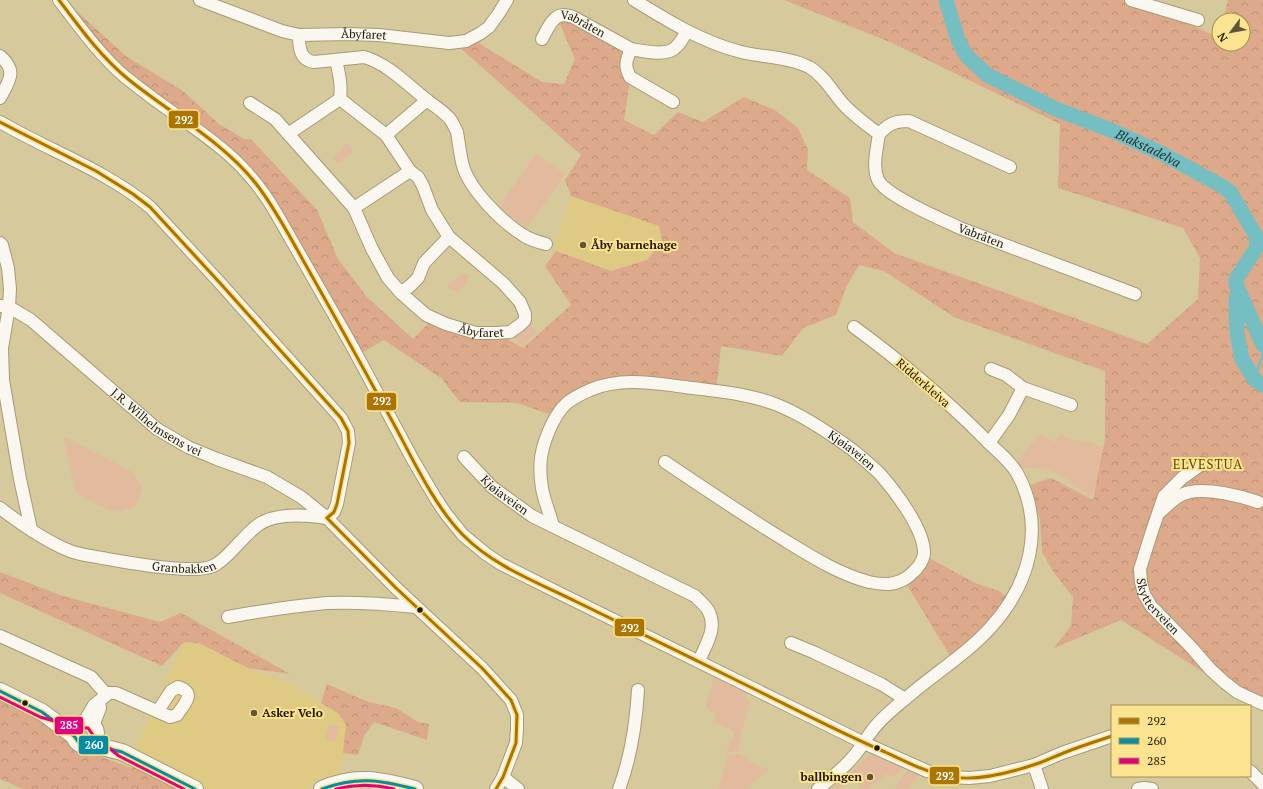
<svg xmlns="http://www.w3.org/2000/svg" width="1263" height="789" font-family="'PT Serif',serif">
	<defs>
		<pattern id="forest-crowns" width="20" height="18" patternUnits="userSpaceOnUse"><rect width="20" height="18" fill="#dca98a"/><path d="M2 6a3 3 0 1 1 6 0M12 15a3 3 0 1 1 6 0" fill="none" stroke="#bc9175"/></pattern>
	</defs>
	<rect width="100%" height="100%" fill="#d6c99c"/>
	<g fill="#dfca83">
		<polygon points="571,196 659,226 662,240 647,260 611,271 554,250"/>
		<polygon points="184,642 199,643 248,668 292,684 338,713 346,724 343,753 338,775 307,789 207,789 133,753"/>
	</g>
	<g fill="#e2bb9f">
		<polygon points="348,143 353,152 338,164 333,157 343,149 342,147"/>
		<polygon points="536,154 565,174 527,228 498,208"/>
		<polygon points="461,274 470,275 464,286 457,292 447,286"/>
		<polygon points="527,321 537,331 523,346 512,336"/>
		<polygon points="1061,433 1069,439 1093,442 1113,456 1091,497 1068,481 1069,479 1044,468 1018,469 1015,464 1040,434 1055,442"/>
		<polygon points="63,436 132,472 142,488 136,506 118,512 105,508 75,492"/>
		<path d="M715 674 750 692 746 695 745 696 749 703V705L741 734 739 751 726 753 735 732 713 722 716 714C711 712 707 710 706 705Z"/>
		<polygon points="329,724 339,727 336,742 325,739"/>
		<path d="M873 752 902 765C902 770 897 774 893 777L886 774 868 789H862L854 780 847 781 837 789H832Z"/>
		<polygon points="739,754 757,766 769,769 747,789 719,789 728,755"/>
		<path d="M914 768 921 771 908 789H895C901 781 904 771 914 768Z"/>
	</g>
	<g fill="url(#forest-crowns)">
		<polygon points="784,0 1135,0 1218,37 1219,36 1219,44 1243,44 1243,20 1223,20 1228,0 1263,0 1263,712 1211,677 1121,620 1054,648 1071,626 1073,597 1054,573 1042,552 1040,520 1030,485 1051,478 1093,500 1105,439 1105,371 954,317 884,271 859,265 846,287 836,315 803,328 782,356 721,346 717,385 630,376 592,385 572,393 549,414 517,403 460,402 441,378 384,340 358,355 254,175 144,87 105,49 71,6 127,57 183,91 219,124 244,139 251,139 317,210 338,259 367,297 413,339 430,322 502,336 523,348 571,305 545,266 556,251 611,271 647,260 662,240 659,226 571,196 565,180 581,155 458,46 477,42 542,82 564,84 575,59 560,24 568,20 626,50 630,80 624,120 654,135 678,112 703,122 744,97 775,110 798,128 808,150 807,170 850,198 853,222 894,253 1147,344 1198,299 1200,258 1183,228 1058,188 1060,124 890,42"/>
		<polygon points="929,558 975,583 999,591 1008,598 980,629 951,657 905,582 913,577"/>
		<polygon points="0,572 63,596 160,622 181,613 290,674 248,668 199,643 184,642 162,666 0,593"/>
		<polygon points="327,684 368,702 396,708 418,722 429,724 427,740 374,722 364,736 358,755 343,753 346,724 338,713 321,703"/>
		<polygon points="0,697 51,726 77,753 99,756 131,768 137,764 186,789 23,789 0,779"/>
	</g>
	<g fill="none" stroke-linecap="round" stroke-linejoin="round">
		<polyline stroke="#75bec1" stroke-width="2.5" points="1255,380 1263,352"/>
		<g stroke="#75bec1" stroke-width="15">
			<path id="s1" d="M946 0 958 40 966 55 987 75 1056 109 1113 131 1161 153 1222 186 1231 193 1256 236 1257 247 1236 279V284L1263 345"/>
			<polyline points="1238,291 1236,300 1237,333 1242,359 1255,380 1263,385"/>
		</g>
		<defs>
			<g id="minor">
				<path d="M59 0C79 26 99 54 124 76 144 92 164 107 185 121 207 137 230 153 248 174 259 186 268 199 276 213L352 346 413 460 436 499 446 514 463 535 486 554 501 564 559 593 801 712 864 743 927 771 951 777 969 778 990 776 1034 765 1062 753 1112 736"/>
				<path id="s2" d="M200 0 282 31 299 35 347 34 379 35 449 43 466 41 481 33 489 27 499 13 507 0"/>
				<path d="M634 0C668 21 702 42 741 52 762 57 789 57 809 67 825 76 834 95 846 107 856 117 868 126 879 134 889 124 894 121 909 121L1010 167"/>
				<polyline points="1131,0 1198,20"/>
				<path d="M299 35C299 48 300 60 314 62L364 57C387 63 409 86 428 101 435 106 444 112 450 119 453 123 455 128 457 132 459 143 460 155 463 166 470 190 502 222 523 235 530 240 538 242 546 244"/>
				<path id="s3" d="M542 39C547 30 552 16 563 15 566 15 570 16 573 17L631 49C643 51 659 55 670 51 678 48 683 38 687 31"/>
				<path d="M631 49C626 61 624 65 630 77L673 102"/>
				<path d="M0 56C18 71 9 81 0 98"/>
				<path id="s4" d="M250 103 275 119 354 208 372 249 388 278 401 293 426 315 446 324 476 333H496L510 332 520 325 525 320V314L520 302 503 283 449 237 432 210 423 186 418 177 410 171 386 135 340 99C342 86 339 73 336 60"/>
				<path d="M0 122C50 151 105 170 150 207L220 283 341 418 348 431 349 443 337 504 334 512 327 518"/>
				<polyline points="288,134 340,99"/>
				<path id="s5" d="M879 134C877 149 872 166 878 180 886 196 943 220 960 228L1135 294"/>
				<polyline points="386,135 427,100"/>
				<polyline points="354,208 410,171"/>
				<polyline points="0,243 2,245 8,268 10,289 9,307 2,348 3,380 20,479 31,529"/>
				<polyline points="401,293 411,285 418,278 424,263 449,237"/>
				<path id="s6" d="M0 306 9 307 31 320 157 429 188 447 217 459 267 477 301 497 327 518 396 588 482 668 511 700 517 715V729L516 743 503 777 496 789"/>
				<polyline points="991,369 1006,375 1023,388 1071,405"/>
				<polyline points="989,443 1009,415 1023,388"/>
				<path id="s7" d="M464 457 492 487 532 516 695 596C699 600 705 605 708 610 718 628 706 644 699 661"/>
				<path id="s8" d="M1203 463 1182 478 1164 496 1152 531 1140 569 1141 582 1144 594 1151 606 1191 647 1210 669 1223 681 1237 692 1263 704"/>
				<path id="s9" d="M0 508C21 524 45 541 70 551 80 555 92 556 102 558 125 562 194 575 213 566 224 561 232 550 240 542 246 536 251 530 258 525 275 513 306 515 326 518"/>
				<path d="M1159 513C1168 505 1178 494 1190 492 1208 488 1241 496 1258 502"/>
				<path id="s10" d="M553 526C550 513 544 501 542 488 538 463 541 447 552 424 556 416 560 409 567 403 574 397 581 394 590 390 620 377 653 383 685 387 715 391 746 393 775 404 801 414 831 434 854 451 862 458 872 466 880 474 895 491 925 530 924 554 923 562 916 570 910 575 898 586 883 585 869 582 839 574 812 557 786 541 745 516 705 489 665 462"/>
				<path d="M228 617C261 611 294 606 327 603 356 602 387 604 416 607"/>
				<polyline points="0,636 91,677 106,694"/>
				<polyline points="791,643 813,652 881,684 905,699"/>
				<path d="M84 722 94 705 109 693H116L170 717 177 715C184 704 197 693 178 687L171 691 158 711"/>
				<polyline points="93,726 100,708 99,703"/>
				<polyline points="1034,765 1042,789"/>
				<polyline points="1250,771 1263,784"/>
				<polyline points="503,777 518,789"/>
				<path d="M619 789C631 757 636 725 638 690"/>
				<path d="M818 789C830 779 843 769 853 757 860 749 865 740 871 732 880 719 893 709 905 699 932 675 967 654 991 627 1030 584 1046 526 1017 473 1009 459 994 449 983 437 943 397 899 360 854 327"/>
				<polyline points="1138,789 1144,788 1152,789"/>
			</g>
			<g id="major">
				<polyline points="0,691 42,712 74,736"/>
				<circle cx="85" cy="734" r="11"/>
				<polyline points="90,744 122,752 195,789"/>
				<path d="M322 789C356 774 381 780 415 789"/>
			</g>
		</defs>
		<use href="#minor" stroke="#a69b77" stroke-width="14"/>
		<use href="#major" stroke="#a69b77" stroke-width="18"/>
		<use href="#minor" stroke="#f9f7f0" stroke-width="12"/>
		<use href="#major" stroke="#f9f7f0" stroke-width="16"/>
		<defs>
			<g id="bus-1">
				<path d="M59 0C80 28 101 57 128 79 171 114 223 141 257 185 277 211 292 241 308 269 338 322 367 375 396 428 414 462 436 508 463 535 493 566 539 583 577 602 632 629 686 655 740 682 789 706 836 731 885 752 906 762 928 773 951 777 976 781 1009 773 1033 765 1044 762 1055 756 1066 752 1081 746 1097 741 1112 736"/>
				<polyline points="0,122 96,171 133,194 150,207 220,283 341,418 348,431 349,443 337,504 334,512 327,518 396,588 482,668 511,700 517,715 516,743 503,777 496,789"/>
			</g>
			<g id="bus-2">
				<polyline points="0,691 42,712 74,736 80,744 84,745 90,744 122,752 195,789"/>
				<path d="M322 789C357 776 380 780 415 789"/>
			</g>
			<g id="bus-3">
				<polyline points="0,697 40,717 79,728 88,728 93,735 119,756 184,789"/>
				<path d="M336 789C356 784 374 784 394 789"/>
			</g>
		</defs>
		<use href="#bus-1" stroke="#fce38f" stroke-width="6"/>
		<use href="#bus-2" stroke="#fce38f" stroke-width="6"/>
		<use href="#bus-3" stroke="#fce38f" stroke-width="6"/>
		<use href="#bus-1" stroke="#ac7400" stroke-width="3"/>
		<use href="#bus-2" stroke="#068ca5" stroke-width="3"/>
		<use href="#bus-3" stroke="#e5007d" stroke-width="3"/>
	</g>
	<g fill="#605637" stroke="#fce38f" stroke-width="1.5">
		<circle cx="583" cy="245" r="4"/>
		<circle cx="254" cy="713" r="4"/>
		<circle cx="870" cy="777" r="4"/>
	</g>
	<g fill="#201801" stroke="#fce38f" stroke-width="1.5">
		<circle cx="420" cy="610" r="3.5"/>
		<circle cx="25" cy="703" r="3.5"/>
		<circle cx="877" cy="748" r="3.5"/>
	</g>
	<g text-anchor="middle" stroke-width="4" stroke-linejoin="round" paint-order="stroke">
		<g font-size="12" fill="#201801" stroke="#fce38f">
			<text dy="4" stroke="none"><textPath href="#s3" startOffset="55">Vabråten</textPath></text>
			<text dy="4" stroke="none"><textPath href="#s2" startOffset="170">Åbyfaret</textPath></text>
			<text dy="4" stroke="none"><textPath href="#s5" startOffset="165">Vabråten</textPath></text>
			<text dy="4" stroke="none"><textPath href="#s4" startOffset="338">Åbyfaret</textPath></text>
			<text transform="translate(923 383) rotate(41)" y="4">Ridderkleiva</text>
			<text dy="4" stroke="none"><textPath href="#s6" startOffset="197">J.R. Wilhelmsens vei</textPath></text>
			<text dy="4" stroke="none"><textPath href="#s10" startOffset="436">Kjøiaveien</textPath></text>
			<text dy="4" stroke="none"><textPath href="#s7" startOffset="56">Kjøiaveien</textPath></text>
			<text dy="4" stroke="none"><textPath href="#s9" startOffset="198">Granbakken</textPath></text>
			<text dy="4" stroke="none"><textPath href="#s8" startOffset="171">Skytterveien</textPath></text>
		</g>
		<g font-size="12" font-weight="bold" fill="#201801" stroke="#fce38f" text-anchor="start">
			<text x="591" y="249">Åby barnehage</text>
			<text x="262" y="717">Asker Velo</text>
			<text x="862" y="781" text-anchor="end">ballbingen</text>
		</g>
		<g font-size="13" font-style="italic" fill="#1b2f33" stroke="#fce38f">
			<text dy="5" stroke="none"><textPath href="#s1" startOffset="265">Blakstadelva</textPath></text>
		</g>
		<g font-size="13" letter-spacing="1" fill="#5f4d04" stroke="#fce38f">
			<text x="1208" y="469">ELVESTUA</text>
		</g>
	</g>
	<g stroke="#fce38f" stroke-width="1.5">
		<rect x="168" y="110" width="31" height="19" rx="4" fill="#ac7400"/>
		<rect x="366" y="392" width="31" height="19" rx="4" fill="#ac7400"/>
		<rect x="614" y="618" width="31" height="19" rx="4" fill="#ac7400"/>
		<rect x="54" y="716" width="30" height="19" rx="4" fill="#e5007d"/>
		<rect x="78" y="735" width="31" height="20" rx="4" fill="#068ca5"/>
		<rect x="929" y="766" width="31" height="19" rx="4" fill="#ac7400"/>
	</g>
	<g font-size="11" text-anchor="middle" font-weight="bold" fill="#fff">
		<text x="184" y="124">292</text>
		<text x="382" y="405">292</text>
		<text x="630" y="632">292</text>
		<text x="69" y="729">285</text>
		<text x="94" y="749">260</text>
		<text x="945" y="780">292</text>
	</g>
	<rect x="1111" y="705" width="140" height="72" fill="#fce38f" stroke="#a49256"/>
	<rect x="1119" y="718" width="20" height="6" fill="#ac7400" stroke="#a49256"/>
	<text x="1147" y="725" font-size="12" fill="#201801">292</text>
	<rect x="1119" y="738" width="20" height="6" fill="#068ca5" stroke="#a49256"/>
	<text x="1147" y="745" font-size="12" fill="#201801">260</text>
	<rect x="1119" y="758" width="20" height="6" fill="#e5007d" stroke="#a49256"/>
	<text x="1147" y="765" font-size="12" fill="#201801">285</text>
	<g transform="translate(1231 32) rotate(238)"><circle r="19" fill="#fce38f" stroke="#a49256"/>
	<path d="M0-3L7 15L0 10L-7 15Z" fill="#605637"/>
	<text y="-6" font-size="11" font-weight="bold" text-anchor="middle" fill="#201801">N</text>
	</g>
</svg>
